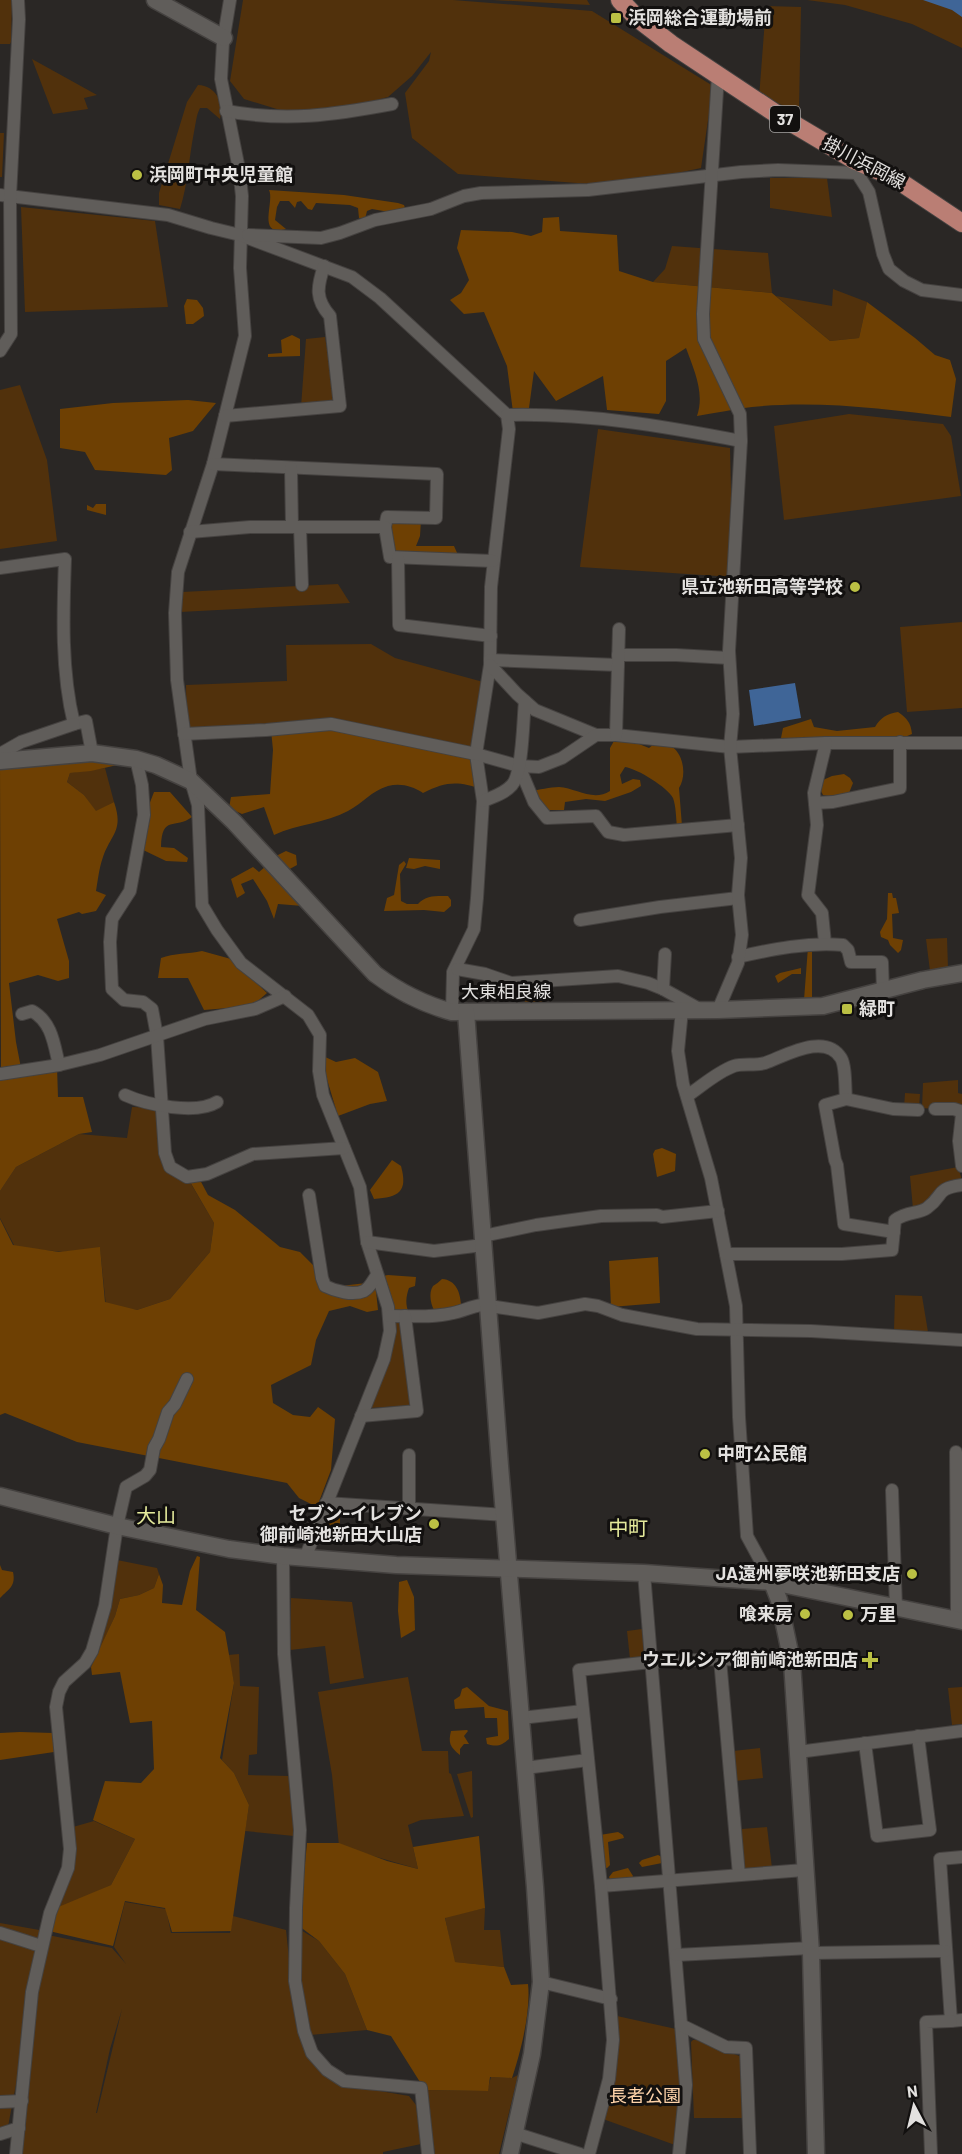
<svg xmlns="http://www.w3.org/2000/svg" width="962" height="2154" font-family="Barlow,'Noto Sans JP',sans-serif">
	<rect width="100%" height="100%" fill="#2a2725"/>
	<g fill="#51310c" fill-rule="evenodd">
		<polygon points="0,0 12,0 11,42 10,44 0,44"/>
		<polygon points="243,0 453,0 592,11 713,86 701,168 616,186 458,174 412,138 405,93 429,61 431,52 412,76 388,97 346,108 293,114 244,99 230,81"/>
		<polygon points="492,0 587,0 590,5"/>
		<polygon points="807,0 962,0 962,48 912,24 845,5"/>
		<polygon points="766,6 801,7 799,110 759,98"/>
		<polygon points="32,59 97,95 84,98 88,109 53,114"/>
		<path d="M198 85C216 86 224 102 220 119L207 108H200C196 116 196 123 194 132 189 157 188 184 180 209L159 205V193L187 102Z"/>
		<polygon points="0,133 4,133 2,177 0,177"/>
		<polygon points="770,178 827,178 832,217 770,208"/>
		<polygon points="21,207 155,221 168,307 25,312"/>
		<polygon points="672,246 768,253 772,293 653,282 665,269"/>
		<polygon points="833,289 867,302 859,338 830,341 776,296 832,306"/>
		<polygon points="325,337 336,404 301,407 306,339"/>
		<polygon points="20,385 47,460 57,541 0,549 0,390"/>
		<polygon points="849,414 943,424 951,436 961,496 784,520 774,426"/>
		<polygon points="598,429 730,448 733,577 580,567"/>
		<polygon points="338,584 350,603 180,612 182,592"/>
		<polygon points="962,622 962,708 907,712 900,627"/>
		<polygon points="371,644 395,658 487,683 474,753 331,724 187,736 186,685 287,681 286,645"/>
		<polygon points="105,768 114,802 96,812 84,795 67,782 70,773"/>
		<polygon points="947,938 948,968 930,971 926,939"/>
		<polygon points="541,982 543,1005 525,1006 524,984"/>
		<polygon points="958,1080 958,1093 962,1094 962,1111 922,1108 923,1083"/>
		<polygon points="905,1093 920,1094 919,1108 904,1108"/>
		<polygon points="132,1107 162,1108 162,1162 187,1177 214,1223 210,1252 170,1299 137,1310 106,1306 100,1248 63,1252 15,1247 0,1218 0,1191 16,1167 79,1134 127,1138"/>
		<polygon points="958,1167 962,1180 926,1205 913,1209 910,1176"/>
		<polygon points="895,1295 922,1296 928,1332 894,1331"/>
		<polygon points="396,1319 403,1319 414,1405 370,1408 393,1346"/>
		<polygon points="117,1560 157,1568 159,1574 154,1588 139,1595 120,1599 115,1616 99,1651"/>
		<polygon points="291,1598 352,1602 364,1678 330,1684 325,1646 290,1650"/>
		<polygon points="642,1629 644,1654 638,1658 630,1659 627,1631"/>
		<polygon points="239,1654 240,1686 259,1687 257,1754 249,1755 248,1775 290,1776 294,1836 245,1831 249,1805 234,1773 222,1760 234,1683 228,1655"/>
		<polygon points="408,1677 422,1751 448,1751 449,1773 451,1774 464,1816 421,1820 408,1825 418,1869 339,1846 332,1775 318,1692"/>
		<polygon points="962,1687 962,1724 952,1725 948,1688"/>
		<polygon points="760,1748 763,1778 735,1781 733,1751"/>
		<polygon points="472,1771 473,1817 471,1818 457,1774"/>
		<polygon points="94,1821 135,1839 111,1885 56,1910 73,1827"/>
		<polygon points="767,1827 772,1868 743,1868 740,1832 742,1829"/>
		<path d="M125 1902 166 1909 171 1933H230L233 1916 286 1930 296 2025 331 2077 368 2089 409 2096 416 2105 421 2144 383 2152V2154H15L36 1981 48 1935 112 1948 126 1964 114 1947ZM122 2009 97 2113H96L110 2049Z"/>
		<polygon points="485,1908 484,1930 500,1930 504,1967 454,1962 445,1917"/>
		<polygon points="0,1923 45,1931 7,2132 0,2134"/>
		<polygon points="299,1929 319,1941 345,1974 367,2030 310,2035 301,1986"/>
		<polygon points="617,2016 676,2029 681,2084 675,2145 603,2119"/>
		<polygon points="693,2040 697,2040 742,2057 748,2118 694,2118 691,2042"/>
		<polygon points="518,2075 499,2154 435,2154 425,2090 487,2091 491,2077 512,2078"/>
	</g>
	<g fill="#6e4003">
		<path d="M269 190 344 195 398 203 404 205 405 208 389 212 372 209 367 211 365 219 359 218 358 208 350 205 316 203 312 210 308 209 301 201 297 202 295 208 289 201H280L277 207 275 220 286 229C256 237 275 202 269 190Z"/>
		<path d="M559 217 560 231 617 235 619 271 653 282 772 293 830 341 859 338 867 302 915 338 935 355 950 360 956 379 951 417C886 409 818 400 752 407 734 409 716 413 697 416 705 393 694 370 686 348L666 361V401L659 414 607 410 603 376 556 401 534 371 529 408 513 412 507 366 484 312 464 314 450 300 461 293 469 280 457 248 461 230 512 232 531 236 542 232 543 218Z"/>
		<polygon points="187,299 197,300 203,308 204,316 193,324 186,324 184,306"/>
		<polygon points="292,335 300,339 300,356 268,357 268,354 282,353 281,340"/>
		<polygon points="188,400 216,403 193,431 169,438 172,470 166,475 95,470 85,452 60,448 60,409 113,403"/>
		<polygon points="96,504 106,504 106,515 87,510 87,505 93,508"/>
		<polygon points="391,520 421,520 420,536 416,546 454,546 458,555 396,556 391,545"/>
		<path d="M898 712C907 718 911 723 912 734L900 739 791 740 781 738 783 728 811 719 814 727 837 731 875 727C881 717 887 714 898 712Z"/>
		<path d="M335 724 474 753 482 789C458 781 446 781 423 793 412 786 401 783 388 786 371 791 363 803 348 811 326 823 297 824 274 835L264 807 242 814 229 808 231 797 270 794 273 750 271 730Z"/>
		<path d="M614 741 634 742 649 748 654 744C659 744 665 743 669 745 684 752 687 776 679 788L682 826 677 827C676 818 676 806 673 798 667 787 638 769 625 767L620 775 622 784 633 779 640 780 641 786 631 792 605 801 586 799 565 802 564 810H543L530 791C539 790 550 787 559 787 576 788 593 802 610 791V748Z"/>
		<path d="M89 758 126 763 91 771 70 773 67 782 84 795 96 811 114 802C124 831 111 834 103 857 99 868 98 880 96 891L106 895 96 911 82 914 79 912 57 919 69 961V978L58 981 38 975 9 983 16 1042 21 1068 1 1072 0 768Z"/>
		<polygon points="844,774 850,778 853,783 849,793 829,796 823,795 821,791 823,780 832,776"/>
		<path d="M154 792H170L192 817C175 830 162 814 161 847L174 848 188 858 187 862 166 861 139 848 149 805Z"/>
		<polygon points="286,851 296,855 297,865 286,871 274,857"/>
		<polygon points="409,858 440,860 440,869 425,866 414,869 406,868"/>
		<path d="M404 861 406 864 400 874 401 901 407 904H418C426 895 436 896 448 896L451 900V906L444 912 424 910 384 911 387 898 394 895 399 865Z"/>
		<polygon points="266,866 303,906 278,904 274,919 267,901 253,879 241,884 245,893 237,898 231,879 253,867 259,872"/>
		<polygon points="888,893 892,893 893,898 896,898 899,913 892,914 893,938 903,940 901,950 898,953 890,945 888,940 881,937 880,932 887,919"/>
		<polygon points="808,947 842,950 812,951 812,1001 804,1000"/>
		<path d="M202 951 231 959 267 993 252 1006 204 1010 188 978H158L161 958C174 953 188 954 202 951Z"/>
		<polygon points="801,968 801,974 792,974 778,983 775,976 780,973"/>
		<polygon points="323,1056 336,1062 355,1058 378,1072 387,1101 370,1104 338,1116 326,1076"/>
		<polygon points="57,1067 58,1097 83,1097 92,1132 79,1134 16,1167 0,1191 0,1075"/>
		<polygon points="662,1148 676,1154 675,1171 657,1177 653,1154 655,1150"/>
		<path d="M392 1160 401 1166C408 1192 399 1197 374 1199L370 1190Z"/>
		<polygon points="199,1178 208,1195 235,1210 280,1247 300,1252 313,1265 323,1288 375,1282 378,1310 367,1312 350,1306 329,1311 316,1340 311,1365 271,1385 273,1403 293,1415 310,1417 318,1407 335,1419 331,1470 317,1507 299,1498 287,1483 77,1442 5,1413 0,1415 0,1219 13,1245 59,1252 100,1247 105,1302 137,1310 170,1299 210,1252 214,1223 189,1180"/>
		<polygon points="658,1257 660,1303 611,1307 609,1261"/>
		<path d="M388 1275 416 1277 415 1286 409 1288C406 1296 405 1305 409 1313L393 1312 383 1276Z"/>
		<path d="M442 1279C456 1280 460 1292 461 1304L452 1307 448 1312 436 1313C431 1307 428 1293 433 1286 436 1284 439 1282 442 1279Z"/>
		<polygon points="334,1509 344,1509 340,1513 340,1528 324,1526 330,1511"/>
		<polygon points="197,1556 200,1557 196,1610 225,1632 234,1683 220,1758 234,1773 249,1805 231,1931 172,1932 165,1908 125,1901 113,1946 49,1931 56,1908 111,1885 135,1839 93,1820 105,1781 141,1783 154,1769 152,1721 130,1723 120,1672 92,1675 91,1667 115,1616 120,1599 139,1595 154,1588 159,1574 163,1585 162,1603 182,1605 190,1571"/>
		<path d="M0 1565 2 1570 13 1572C16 1586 9 1589 0 1598Z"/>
		<polygon points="407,1580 414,1597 415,1630 401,1638 398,1611 399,1582"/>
		<path d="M467 1687 489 1706 508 1711 509 1739C501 1746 497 1747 487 1744L486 1738 498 1736 497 1718H485L484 1707 455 1709 454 1700 460 1696 462 1689Z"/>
		<path d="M467 1730 468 1731 464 1736 469 1744H464L460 1749V1755C450 1747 448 1743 451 1731Z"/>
		<polygon points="20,1732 53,1733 54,1752 0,1760 0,1733"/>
		<polygon points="618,1832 623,1835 624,1838 608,1842 610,1865 607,1868 602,1867 600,1835"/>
		<path d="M479 1836 485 1908 445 1918 455 1962 504 1967 511 1985 528 1984C531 2011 521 2051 512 2078L490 2077 488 2091 425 2090 391 2036 367 2030 345 1974 319 1941 299 1926 307 1843H339L387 1861 418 1869 413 1847Z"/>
		<polygon points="658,1855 662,1857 662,1863 642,1867 639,1863 642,1860"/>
		<polygon points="628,1868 633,1876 632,1878 611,1881 609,1877 613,1872"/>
	</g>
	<g fill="#3f6597">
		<polygon points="923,0 962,0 962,17 952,10"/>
		<polygon points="795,683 801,718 754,726 749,690"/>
	</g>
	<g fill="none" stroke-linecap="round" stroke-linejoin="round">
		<defs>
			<g id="street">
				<polyline points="230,0 223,42 221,79 239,169 242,196 240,268 245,336 213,464 178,572 175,613 177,680 191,781 198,805 202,905 217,930 241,963 308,1015 320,1035 319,1071 323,1095 360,1187 367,1242 388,1307 390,1331 384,1359 305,1558"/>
				<path d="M226 111C287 122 333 115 392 104"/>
				<polyline points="856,167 857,173 869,192 883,254 889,269 904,281 922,290 962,295"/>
				<polyline points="0,195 168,215 211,228 240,235 352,277 380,298 507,415 509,429 491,587 490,665 476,754 483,801 477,898 474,929 453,972 452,1012"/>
				<polyline points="248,235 321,238 340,233 375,220 431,209 464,196 481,193 588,190 741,172 778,170 857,173"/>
				<polyline points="0,351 11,334 10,197 19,19 18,0"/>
				<path d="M507 415C587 413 663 426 741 441"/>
				<path d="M225 416 340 406 330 316C315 299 317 287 324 266"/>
				<polyline points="213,464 437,474 436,518 387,517 385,527"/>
				<polyline points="291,468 292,527"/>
				<polyline points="300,527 302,585"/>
				<polyline points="190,532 250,527 385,527 390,557 493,561"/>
				<polyline points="398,558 399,625 491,636"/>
				<path d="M0 568 65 559C63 614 61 671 74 724L86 721 92 753"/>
				<polyline points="618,655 676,655 729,658"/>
				<polyline points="490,660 618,665"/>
				<polyline points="490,665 517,694 535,710 596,735"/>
				<polyline points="184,734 266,730 331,724 476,754 519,766 539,767 562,758 596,735 616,735 730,747 826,743 962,743"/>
				<polyline points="616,735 619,629"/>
				<polyline points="0,754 21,742 74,724"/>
				<polyline points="136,759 142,785 144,815 130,891 112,919 110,942 112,989 124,1000 143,1002 152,1009 157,1036 165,1153 170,1167 187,1177 207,1174 253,1154 344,1148"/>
				<polyline points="519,766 534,802 547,818 596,816 608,832 624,835 738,825"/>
				<path d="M483 801C493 797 504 794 512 785 523 773 523 719 525 701"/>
				<polyline points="815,803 833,802 900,788 900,742"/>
				<polyline points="580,920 660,907 738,898"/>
				<polyline points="825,943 822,913 808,895 817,825 814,793 826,743"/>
				<path d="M738 957C773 949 808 942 843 945L848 950 851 962H882L883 991"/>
				<polyline points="457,969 485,974 511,983 618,976 648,983 663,989 701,1010"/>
				<polyline points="663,989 665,954"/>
				<polyline points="682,1010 678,1051 683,1084 711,1178 736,1306 739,1417 747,1536 772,1582"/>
				<polyline points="718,1010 738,963 742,935 738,895 741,858 730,747 733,714 729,651 741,441 740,414 704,339 703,314 718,75"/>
				<path d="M22 1014 32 1011C52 1022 54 1044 59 1065"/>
				<polyline points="0,1074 59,1065 100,1055 205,1019 255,1009 285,996"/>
				<path d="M125 1095C147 1105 196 1115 217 1102"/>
				<path d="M687 1096C702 1086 717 1072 734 1066 743 1063 755 1066 765 1063 785 1056 825 1032 841 1058 846 1066 845 1089 846 1099L893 1109 918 1110"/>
				<polyline points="846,1099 825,1105 835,1160 837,1165 844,1224 894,1232"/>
				<polyline points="935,1109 954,1109 960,1111 962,1114 959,1141 962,1166"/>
				<path d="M309 1195 322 1278 325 1286C335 1291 353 1296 364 1291 370 1288 373 1280 377 1275"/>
				<polyline points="483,1236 536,1225 601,1216 657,1215 662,1217 718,1211"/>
				<polyline points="367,1242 434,1251 483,1245"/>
				<path d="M726 1254H842L892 1250 895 1220C907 1211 919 1214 927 1208 945 1195 934 1189 962 1185"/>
				<path d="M389 1316C410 1316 433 1318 453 1313 463 1311 472 1306 482 1305L538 1313 585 1304 598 1306 622 1315 697 1329 811 1331 962 1340"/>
				<polyline points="361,1416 417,1411 405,1316"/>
				<polyline points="956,1452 957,1620"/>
				<polyline points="892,1490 896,1608"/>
				<polyline points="326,1503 505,1515"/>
				<polyline points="409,1508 409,1455"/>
				<polyline points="283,1556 284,1654 300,1830 296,1908 295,1981 304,2031 312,2053 327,2070 344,2081 421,2088 428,2154"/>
				<polyline points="644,1573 686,2085 679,2154"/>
				<polyline points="720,1659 739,1875"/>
				<polyline points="521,1718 583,1711"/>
				<polyline points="865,1743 877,1836 930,1830 918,1736"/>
				<polyline points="798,1752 962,1731"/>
				<polyline points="525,1768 588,1760"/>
				<polyline points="962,1857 940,1859 951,2021 962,2020"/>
				<polyline points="601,1886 804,1870"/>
				<polyline points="0,1933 41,1946"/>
				<polyline points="811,1953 945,1951"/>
				<polyline points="676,1955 811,1948"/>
				<polyline points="541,1982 611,1999"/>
				<polyline points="681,2025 726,2047 746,2048 750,2154"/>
				<polyline points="0,2102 22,2101"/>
				<polyline points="514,2133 580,2154"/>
				<polyline points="0,2134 19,2128"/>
				<polyline points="16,2154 32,1992 50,1913 68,1868 70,1849 56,1707 59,1692 64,1682 85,1663 92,1651 105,1606 117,1526 126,1487 145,1476 150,1470 154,1448 159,1439 168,1412 175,1404 187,1379"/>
				<polyline points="589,2154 609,2079 613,2040 601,1886 579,1670 651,1662 720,1659 792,1662"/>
				<polyline points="931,2154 926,2022 951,2021"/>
			</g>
			<g id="secondary">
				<polyline points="155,0 224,38"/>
				<path d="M0 761 92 753 136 759 156 765 191 781 234 822 375 974C399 992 423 1004 452 1012L718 1010 823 1006 923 980 962 973"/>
				<polyline points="466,1012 500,1466 535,1887 541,1982 532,2054 510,2154"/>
				<polyline points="0,1496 117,1526 229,1549 283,1556 396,1565 644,1573 772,1582 962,1621"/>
				<polyline points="772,1582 779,1600 792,1662 811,1953 816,2154"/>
			</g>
			<polyline id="primary" points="620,0 636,17 671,44 775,113 854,160 893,177 962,223"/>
		</defs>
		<use href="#street" stroke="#454240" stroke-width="14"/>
		<use href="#secondary" stroke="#454240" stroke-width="19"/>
		<use href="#primary" stroke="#454240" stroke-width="20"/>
		<use href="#street" stroke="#605d5a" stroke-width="12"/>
		<use href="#secondary" stroke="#605d5a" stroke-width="16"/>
		<use href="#primary" stroke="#ba7e74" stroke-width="18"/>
	</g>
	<g fill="#bbc044" stroke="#12100f" stroke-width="2">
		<rect x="610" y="12" width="12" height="12" rx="3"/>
		<circle cx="137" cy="175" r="6"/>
		<circle cx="855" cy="587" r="6"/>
		<rect x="841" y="1003" width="12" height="12" rx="3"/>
		<circle cx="705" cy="1454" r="6"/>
		<circle cx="434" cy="1524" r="6"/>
		<circle cx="912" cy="1574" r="6"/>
		<circle cx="805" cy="1614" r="6"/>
		<circle cx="848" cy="1615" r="6"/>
		<path d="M867 1651h6v6h6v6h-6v6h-6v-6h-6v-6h6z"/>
	</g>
	<g text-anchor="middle" stroke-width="6" stroke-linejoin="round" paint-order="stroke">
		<rect fill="#12100f" stroke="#a4a2a1" stroke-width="1.5" x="770" y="106" width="30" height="26" rx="4.5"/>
		<g font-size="16" font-weight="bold" fill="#e3e1df">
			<text x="785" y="125">37</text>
		</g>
		<g font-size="18" font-weight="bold" fill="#e3e1df" stroke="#12100f" text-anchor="start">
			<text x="628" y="24">浜岡総合運動場前</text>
			<text x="149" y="181">浜岡町中央児童館</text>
			<text x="843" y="593" text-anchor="end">県立池新田高等学校</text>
			<text x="859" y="1015">緑町</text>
			<text x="717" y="1460">中町公民館</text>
			<text x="422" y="1520" text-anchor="end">セブン‐イレブン<tspan x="422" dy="21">御前崎池新田大山店</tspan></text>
			<text x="900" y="1580" text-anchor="end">JA遠州夢咲池新田支店</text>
			<text x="793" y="1620" text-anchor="end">喰来房</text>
			<text x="860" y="1621">万里</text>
			<text x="858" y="1666" text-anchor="end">ウエルシア御前崎池新田店</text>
		</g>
		<g font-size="18" fill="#e3e1df" stroke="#12100f">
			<text transform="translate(864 163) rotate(28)" y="6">掛川浜岡線</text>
			<text x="506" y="998">大東相良線</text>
		</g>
		<g font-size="18" fill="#fed3a9" stroke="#12100f">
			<text x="645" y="2102">長者公園</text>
		</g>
		<g font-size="20" fill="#e5ea9b" stroke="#12100f">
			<text x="156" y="1523">大山</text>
			<text x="628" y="1535">中町</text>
		</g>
	</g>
	<g transform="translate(914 2106) rotate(353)" stroke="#12100f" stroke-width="4.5" paint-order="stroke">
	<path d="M0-4.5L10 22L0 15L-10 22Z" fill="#e3e1df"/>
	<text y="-9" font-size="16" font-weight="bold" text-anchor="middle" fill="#e3e1df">N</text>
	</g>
</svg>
